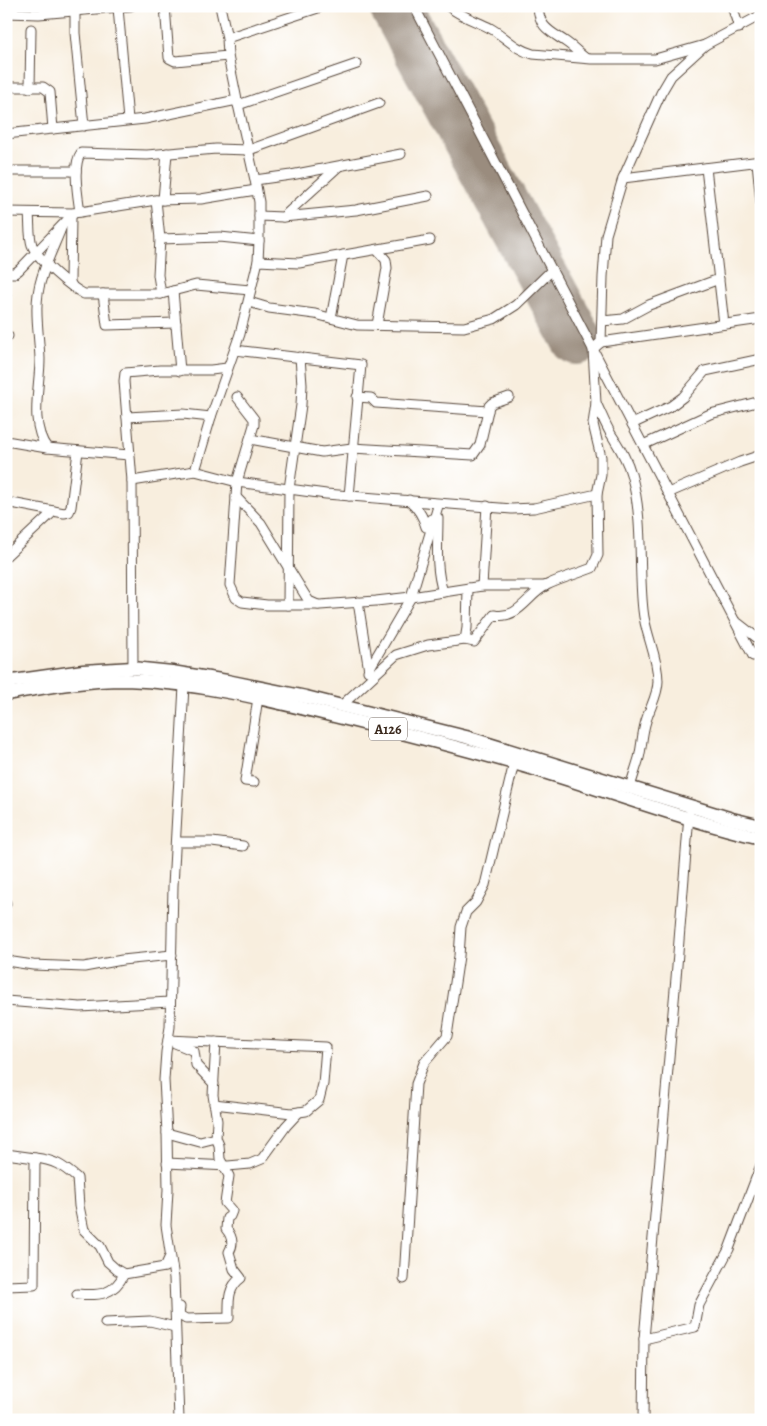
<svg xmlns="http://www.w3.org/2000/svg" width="767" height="1426" font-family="Alegreya,serif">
	<rect width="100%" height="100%" fill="#fff"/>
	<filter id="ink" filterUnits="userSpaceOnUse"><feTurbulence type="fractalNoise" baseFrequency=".02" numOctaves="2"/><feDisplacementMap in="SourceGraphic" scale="10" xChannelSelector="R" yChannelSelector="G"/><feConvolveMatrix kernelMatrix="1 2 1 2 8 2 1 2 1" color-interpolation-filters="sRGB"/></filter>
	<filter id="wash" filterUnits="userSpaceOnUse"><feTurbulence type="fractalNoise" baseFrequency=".0096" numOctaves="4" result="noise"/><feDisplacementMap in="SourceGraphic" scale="20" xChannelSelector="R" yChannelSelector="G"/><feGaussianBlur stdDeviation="1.12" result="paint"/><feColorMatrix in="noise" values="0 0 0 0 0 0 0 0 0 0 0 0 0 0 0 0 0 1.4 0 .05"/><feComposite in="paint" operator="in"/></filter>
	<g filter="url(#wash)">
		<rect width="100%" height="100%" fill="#f8eede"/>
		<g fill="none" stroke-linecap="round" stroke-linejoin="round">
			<polyline stroke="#9a8c7e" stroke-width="52" points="395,6 577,339"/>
		</g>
	</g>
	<g filter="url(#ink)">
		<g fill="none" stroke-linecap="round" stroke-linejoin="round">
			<defs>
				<g id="minor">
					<polyline points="165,6 169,58 175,61 228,56"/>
					<polyline points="414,6 753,656"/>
					<path d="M448 6C460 16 476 21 490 28 506 37 514 49 533 54L591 59H655L705 45 761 15"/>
					<path d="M538 6C539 28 550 31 566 42 572 46 578 52 584 57"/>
					<polyline points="732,6 739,28"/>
					<polyline points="118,8 128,120"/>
					<polyline points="75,11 75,33 84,126"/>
					<polyline points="6,13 39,14 131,6"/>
					<polyline points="227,38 318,8"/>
					<polyline points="6,87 43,87 50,92 53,129"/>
					<polyline points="30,88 31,29"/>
					<polyline points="238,105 357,64"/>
					<polyline points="6,134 145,119 237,100"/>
					<polyline points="757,162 761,203"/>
					<polyline points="706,168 724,324"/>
					<polyline points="6,171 76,171"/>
					<polyline points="623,178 761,161"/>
					<polyline points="255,180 291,175 401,154"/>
					<polyline points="156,200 160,239 158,275 161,294"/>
					<polyline points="163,200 167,153"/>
					<polyline points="6,212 74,213 156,200 201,199 256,190"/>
					<path d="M80 212C78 197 72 165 81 153L147 155 216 149 249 150 379 103"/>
					<path d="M29 213C30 223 29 236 32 245 39 261 69 286 84 294H161L196 285 250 290"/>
					<polyline points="259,216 283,217 338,167"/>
					<polyline points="71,217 70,282 72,286"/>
					<polyline points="283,217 356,210 428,196"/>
					<polyline points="160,239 220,237 259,241"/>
					<polyline points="377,250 386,260 387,268 377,325"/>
					<polyline points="258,261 299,263 430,240"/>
					<polyline points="6,273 15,273 19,270 74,213"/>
					<polyline points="173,291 180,371"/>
					<polyline points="103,294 107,325 176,323"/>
					<polyline points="6,298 6,297"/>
					<polyline points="249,302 269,308 315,314 357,325 464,327 494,319 516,305 552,270"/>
					<polyline points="331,318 343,255"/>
					<polyline points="602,321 623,319 649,305 719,279"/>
					<polyline points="6,336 8,336"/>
					<polyline points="601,342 761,319"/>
					<polyline points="235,350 361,365 349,496"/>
					<polyline points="237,397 254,419 254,425 237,482 230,585 236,598 242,602 267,605 320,605 376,601 411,597 482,586 545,586"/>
					<polyline points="357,397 371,398 376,403 488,411"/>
					<path d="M596 403C601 413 605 424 611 434 619 447 627 459 631 474 644 519 638 565 643 610 645 634 658 656 658 681 658 695 650 707 646 721 642 733 642 746 639 758 636 768 633 777 630 787"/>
					<polyline points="127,417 183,414 211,417"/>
					<polyline points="632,424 671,406 683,397 705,371 761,359"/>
					<polyline points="250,439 322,452 352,448 473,455 480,445 489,406 492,403 509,397"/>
					<polyline points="6,441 47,448 129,455"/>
					<polyline points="643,445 710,414 761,401"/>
					<path d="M47 448C29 423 40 388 40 359 39 332 33 306 41 280 46 262 55 244 62 226"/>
					<polyline points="195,471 211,417 240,334 258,261 259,241 259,202 255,180 237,100 228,56 227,38 220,6"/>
					<polyline points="132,481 195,471 237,482 326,494 512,509 534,508 597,494"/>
					<polyline points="668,493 740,462 761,455"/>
					<polyline points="236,497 261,523 305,595 309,601 318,605"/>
					<path d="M409 500C418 508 423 516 426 527L431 519"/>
					<polyline points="6,502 64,513 69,512 71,507 78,451"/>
					<path d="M438 518C438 543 435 568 443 592"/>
					<polyline points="6,556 54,511"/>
					<polyline points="482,586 487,506"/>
					<polyline points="358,602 369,671"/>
					<polyline points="288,605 289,489 301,405 302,385 300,357"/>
					<polyline points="738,623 761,641"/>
					<polyline points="465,640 467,628 468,588"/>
					<polyline points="133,668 132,481 124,381 125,373 160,370 211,370 227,368"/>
					<polyline points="368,671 411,597 438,506"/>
					<path d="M341 706 396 655 428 645 465 640 474 642 494 615C519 620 528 594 547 585 561 578 577 574 592 568L598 555 597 494 601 475V457L593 424 596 403 593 349 601 342 603 277 606 235 623 178 661 93 671 76 705 45"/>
					<polyline points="254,782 245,781 258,698"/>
					<polyline points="176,842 212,842 243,846"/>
					<polyline points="6,903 6,904"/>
					<polyline points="6,959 13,962 33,965 84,967 122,960 172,955"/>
					<polyline points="6,1001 80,1007 170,1002"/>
					<polyline points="168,1040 326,1047 323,1084 319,1100 306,1111 292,1113 214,1104"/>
					<polyline points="175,1043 194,1051 196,1065 214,1084"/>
					<polyline points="167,1133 200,1142 216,1138 217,1121 213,1095 216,1042"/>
					<polyline points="6,1154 35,1158"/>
					<polyline points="167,1163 228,1166 250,1164 262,1159 286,1126 299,1112"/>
					<polyline points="404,1279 416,1084 424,1063 447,1036 459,956 461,927 466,912 476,902 485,885 514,763"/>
					<path d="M6 1286 34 1285 35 1158C54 1160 62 1165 77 1178L79 1206 84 1230 100 1246 108 1262 117 1270 124 1274 165 1267 170 1256"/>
					<path d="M77 1294C99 1296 114 1295 124 1274"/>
					<path d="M180 1307 179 1315 186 1319 229 1318C229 1302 227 1288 241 1278L234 1269 229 1252C234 1244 232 1236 226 1229L227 1218 230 1216 232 1211 225 1203 229 1176 220 1159 219 1145 216 1138"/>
					<polyline points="105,1323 150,1321 175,1327"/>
					<polyline points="644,1339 695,1327 699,1305 729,1249 761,1165"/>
					<polyline points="179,1420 174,1278 166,1225 168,1190 167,1133 164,1080 166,1052 170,1027 173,886 184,686"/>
					<polyline points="643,1420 644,1339 676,978 689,815"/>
				</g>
				<g id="highway">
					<polyline points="6,682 83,671 133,668 172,672 227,681 306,697 466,737 732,819 761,826"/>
					<path d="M6 694C46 687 86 680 126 680 193 682 261 698 326 714 399 732 472 750 544 772 616 794 688 821 761 838"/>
				</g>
			</defs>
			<use href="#minor" stroke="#57473b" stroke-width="11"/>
			<use href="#highway" stroke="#57473b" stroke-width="15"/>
			<use href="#minor" stroke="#fff" stroke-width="9"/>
			<use href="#highway" stroke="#fff" stroke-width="12"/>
		</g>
	</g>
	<g text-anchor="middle" stroke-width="4" stroke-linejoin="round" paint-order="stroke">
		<rect fill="#fff" stroke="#766a62" stroke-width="1" x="369" y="717.5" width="38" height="23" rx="4"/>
		<g font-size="14" font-weight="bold" fill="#3b2a1e">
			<text x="388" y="734">A126</text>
		</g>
	</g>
	<rect width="767" height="1426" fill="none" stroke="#fff" stroke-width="25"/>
</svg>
